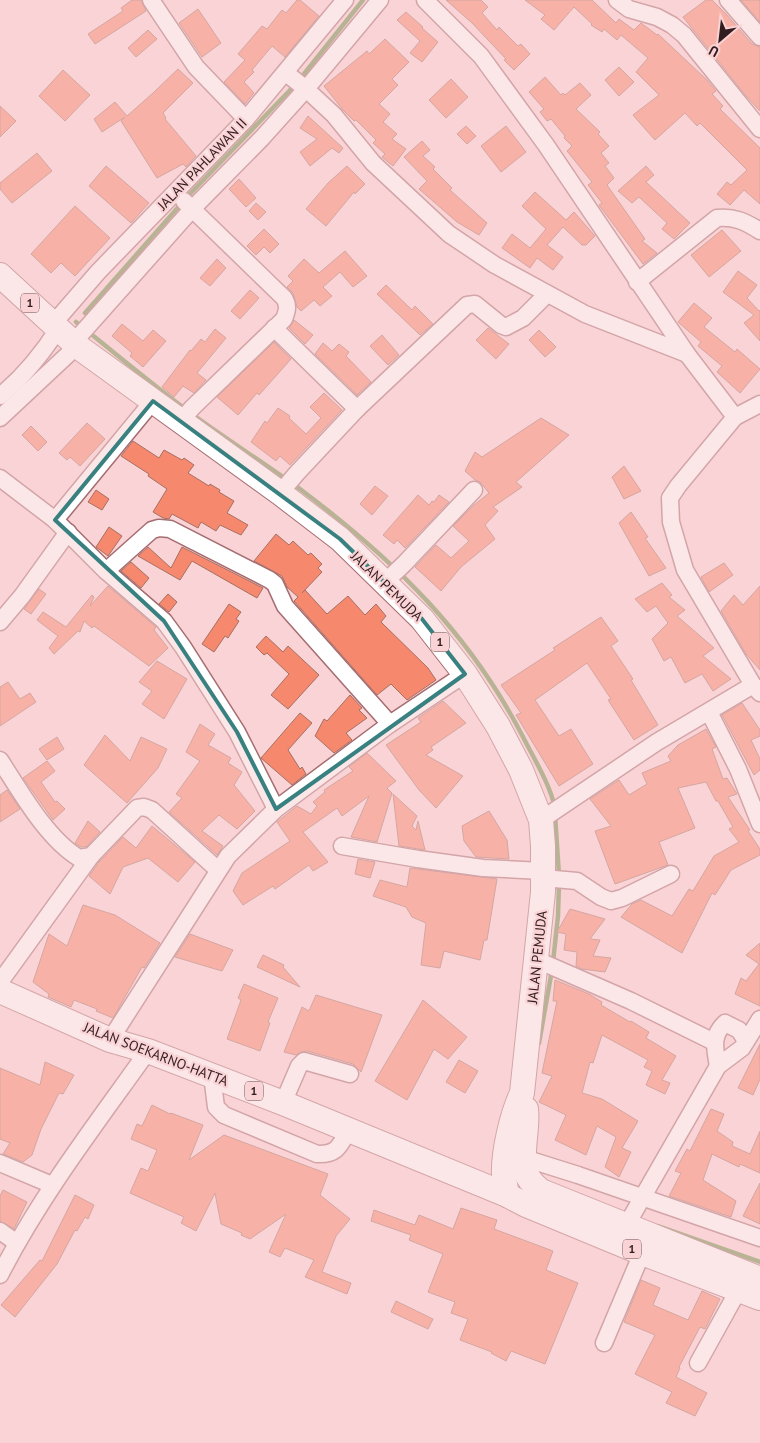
<svg xmlns="http://www.w3.org/2000/svg" width="760" height="1443" font-family="'PT Sans',sans-serif">
	<rect width="100%" height="100%" fill="#f9d3d5"/>
	<g fill="none" stroke-linecap="round" stroke-linejoin="round">
		<g stroke="#6c8d4b" stroke-width="4.5">
			<polyline points="300,79 363,0"/>
			<polyline points="186,198 295,85"/>
			<polyline points="85,313 181,204"/>
			<path d="M76 322C115 353 153 385 192 414 229 441 267 465 304 492 395 561 469 633 522 735 533 757 550 784 555 808"/>
			<polyline points="555,815 559,875"/>
			<polyline points="553,962 558,916 559,883"/>
			<polyline points="539,1043 552,970"/>
			<polyline points="658,1226 760,1262"/>
		</g>
	</g>
	<g fill="#f6886e" stroke="#a67063">
		<polygon points="132,0 141,0 146,11 95,44 88,34 123,11 121,8"/>
		<polygon points="297,0 300,0 319,16 285,57 272,46 252,70 254,72 244,82 254,93 245,104 224,82 245,60 238,54 262,26 267,29 282,10 286,13"/>
		<polygon points="446,0 481,0 488,7 482,13 497,30 499,27 518,46 521,44 530,54 514,70 504,60 506,59 472,23"/>
		<polygon points="525,0 592,0 616,23 619,19 634,30 641,23 657,35 658,34 707,80 716,91 712,94 723,106 720,109 760,148 760,204 744,190 730,205 717,194 727,182 731,185 747,170 700,123 697,126 685,113 655,140 639,122 633,115 659,95 636,72 648,58 621,35 617,40 604,29 602,32 591,25 592,24 574,7 554,30 541,19 545,15"/>
		<polygon points="706,0 712,0 726,14 752,44 760,47 760,111 746,96 683,17"/>
		<polygon points="741,0 760,0 760,22"/>
		<polygon points="198,9 221,43 202,57 179,23"/>
		<polygon points="406,12 423,27 422,28 438,42 422,62 410,53 420,41 397,20"/>
		<polygon points="148,30 157,39 136,57 128,48"/>
		<polygon points="385,39 409,62 392,79 398,85 379,104 390,114 383,122 397,134 392,139 406,149 393,166 382,157 385,154 373,143 376,140 356,120 354,121 343,110 324,86 367,51 369,54"/>
		<polygon points="619,67 634,82 619,96 605,80"/>
		<polygon points="178,69 193,83 163,113 166,118 165,119 196,156 186,167 183,164 157,178 121,121 125,117 102,132 94,119 115,102 127,116 153,93"/>
		<polygon points="63,70 90,95 65,121 39,96"/>
		<polygon points="545,77 561,95 563,93 565,95 580,83 591,95 576,109 600,132 598,134 609,146 601,153 609,163 605,166 614,178 607,185 645,239 642,241 657,253 643,264 599,205 602,203 588,185 592,182 567,151 572,146 564,138 565,136 551,119 547,121 540,112 544,109 529,92"/>
		<polygon points="451,79 468,97 446,118 429,100"/>
		<polygon points="0,106 16,121 0,137"/>
		<polygon points="308,116 343,148 339,153 332,148 310,166 300,152 317,139 300,128"/>
		<polygon points="466,126 476,136 467,144 457,134"/>
		<polygon points="506,126 526,152 501,172 481,146"/>
		<polygon points="422,141 430,150 423,156 435,167 433,169 452,188 450,190 487,223 479,235 457,222 419,189 427,181 404,157"/>
		<polygon points="37,153 52,171 12,203 0,189 0,183"/>
		<polygon points="106,166 149,203 131,223 89,186"/>
		<polygon points="347,166 365,184 355,194 354,192 326,226 306,209 328,183"/>
		<polygon points="646,166 654,175 646,182 690,223 674,239 662,229 667,223 639,197 632,203 618,191"/>
		<polygon points="239,179 256,198 246,207 229,189"/>
		<polygon points="535,192 566,220 574,212 595,236 586,245 582,245 563,227 547,245 563,257 553,270 537,258 530,268 502,248 512,234 530,248 546,229 522,206"/>
		<polygon points="256,203 266,212 258,220 249,211"/>
		<polygon points="75,206 110,238 75,276 61,263 51,273 31,254"/>
		<polygon points="264,229 279,244 270,253 264,247 256,255 247,246"/>
		<polygon points="722,230 741,251 709,277 691,255"/>
		<polygon points="345,251 367,276 353,287 340,272 323,287 332,296 320,306 314,300 301,311 297,307 293,293 287,287 293,281 288,276 304,259 319,273"/>
		<polygon points="217,259 226,268 210,286 200,278"/>
		<polygon points="738,271 757,285 747,298 759,311 760,310 760,341 744,323 754,315 723,292"/>
		<polygon points="386,285 412,310 415,306 433,324 420,335 377,294"/>
		<polygon points="250,290 259,298 240,319 231,311"/>
		<polygon points="694,303 712,318 704,327 735,352 737,349 760,369 740,393 717,372 722,366 698,346 701,342 678,322"/>
		<polygon points="294,320 313,335 305,344 289,328"/>
		<polygon points="122,324 143,341 153,330 166,341 143,367 130,356 132,353 112,336"/>
		<polygon points="488,328 509,344 496,359 476,340"/>
		<polygon points="215,329 226,338 197,373 206,380 194,393 183,386 174,397 162,387 190,350 191,351 201,339 205,342"/>
		<polygon points="539,330 556,347 545,357 529,340"/>
		<polygon points="382,335 399,355 388,365 370,346"/>
		<polygon points="274,342 291,359 259,395 257,393 238,415 217,397"/>
		<polygon points="323,343 332,351 339,344 349,352 346,356 371,382 357,395 315,354"/>
		<polygon points="324,393 342,410 290,465 280,456 276,461 251,442 265,421 267,423 278,408 290,416 289,418 306,434 321,418 310,407"/>
		<polygon points="541,418 569,435 516,482 522,487 493,507 498,511 485,525 495,539 461,567 441,591 415,567 436,545 451,558 469,541 453,526 473,506 489,493 480,482 475,480 465,471 475,452 482,457"/>
		<polygon points="87,423 105,439 80,466 70,457 67,460 59,453"/>
		<polygon points="31,426 47,442 38,451 22,435"/>
		<polygon points="133,441 159,458 164,450 182,460 184,458 194,465 188,473 209,486 210,484 220,490 219,492 234,501 227,513 248,525 241,535 220,525 216,531 201,522 198,528 172,514 169,519 163,518 153,512 167,489 148,476 149,474 121,456"/>
		<polygon points="624,466 641,491 624,499 612,477"/>
		<polygon points="375,486 388,496 372,515 360,504"/>
		<polygon points="96,490 109,499 102,510 88,502"/>
		<polygon points="418,495 429,505 432,501 434,502 439,495 449,502 405,548 397,540 394,544 383,535"/>
		<polygon points="631,512 648,537 645,538 666,568 649,576 619,523"/>
		<polygon points="109,527 122,536 108,556 96,547"/>
		<polygon points="276,534 289,545 293,541 308,555 311,553 322,564 318,568 322,572 302,593 305,590 327,614 348,596 365,615 376,604 386,616 381,622 428,668 436,680 407,700 391,684 377,695 294,601 298,597 287,587 282,576 254,561"/>
		<polygon points="148,547 171,568 182,547 263,588 257,598 192,561 180,580 138,556"/>
		<polygon points="131,562 149,578 141,588 121,571"/>
		<polygon points="724,563 733,575 709,592 701,577"/>
		<polygon points="662,583 672,595 669,597 685,610 677,616 714,648 703,656 731,679 713,691 702,674 685,683 671,657 664,661 652,639 668,623 656,606 647,612 635,599"/>
		<polygon points="108,586 156,627 154,630 168,648 149,666 94,626 92,628 84,621 80,632 78,631 54,654 49,648 58,636 37,620 43,612 66,627 92,595 94,597 90,606"/>
		<polygon points="760,586 760,670 746,654 721,611 734,595 743,605"/>
		<polygon points="39,589 46,594 31,614 24,609"/>
		<polygon points="168,594 177,602 169,612 159,604"/>
		<polygon points="229,604 241,612 236,619 239,621 228,638 225,636 214,652 202,644"/>
		<polygon points="601,617 618,641 611,646 633,679 631,680 658,725 634,740 608,700 611,699 587,663 535,700 559,736 571,729 593,764 559,786 516,715 521,713 501,685 555,650 553,648"/>
		<polygon points="266,636 283,652 288,646 319,675 288,709 271,695 289,674 267,653 264,655 256,647"/>
		<polygon points="157,661 187,679 164,719 142,704 152,691 139,682"/>
		<polygon points="8,682 20,699 30,693 36,702 0,726 0,687"/>
		<polygon points="350,695 362,708 359,710 367,718 346,733 352,740 334,753 315,736 324,719 327,721"/>
		<polygon points="443,701 466,723 431,747 433,750 426,755 463,776 436,808 419,790 386,745 421,722 418,718"/>
		<polygon points="742,703 760,730 760,736 751,740 760,759 760,770 754,775 722,715"/>
		<polygon points="300,713 312,723 288,750 300,769 302,767 306,774 292,785 261,758"/>
		<polygon points="200,724 215,734 208,745 231,758 228,763 242,772 234,785 255,811 237,829 219,815 202,831 223,846 217,855 169,812 182,798 176,794 200,761 186,752"/>
		<polygon points="706,729 716,747 712,749 723,779 727,778 737,794 728,797 750,830 748,831 760,849 760,855 731,870 715,895 712,893 682,953 621,917 632,904 641,900 672,916 689,889 693,891 714,856 739,842 729,829 733,827 718,801 716,801 706,782 678,788 695,828 659,842 668,865 615,884 595,831 611,826 590,799 619,780 629,795 647,784 642,773 671,761 668,756 678,745"/>
		<polygon points="105,735 130,761 141,737 167,749 158,768 127,803 84,765"/>
		<polygon points="57,737 64,749 47,760 39,749"/>
		<polygon points="367,753 396,781 387,788 392,793 377,842 351,837 369,796 342,816 337,808 303,832 328,862 313,871 309,865 275,889 273,886 243,905 233,891 242,873 290,841 277,822 297,806 311,814 317,806 313,802 325,792 324,790 353,771 349,767"/>
		<polygon points="47,761 55,771 41,782 55,802 57,801 65,809 53,820 23,778"/>
		<polygon points="7,790 20,809 0,822 0,795"/>
		<polygon points="393,794 417,816 412,826 416,830 418,821 425,850 399,846"/>
		<polygon points="489,811 507,840 509,859 476,857 464,841 462,826"/>
		<polygon points="88,821 100,832 86,847 81,847 75,843"/>
		<polygon points="152,826 195,862 178,882 148,858 123,867 110,894 89,876 99,862 123,837 136,848"/>
		<polygon points="358,859 375,862 370,878 355,874"/>
		<polygon points="410,868 497,879 487,940 484,940 480,960 444,951 440,968 421,965 426,923 412,917 406,907 373,896 380,880 407,887"/>
		<polygon points="83,905 115,915 160,943 144,968 142,967 113,1018 96,1011 97,1009 74,1000 71,1007 48,997 49,994 33,982 49,934 67,946"/>
		<polygon points="570,909 605,919 590,939 600,940 593,956 611,958 605,972 582,969 576,966 577,952 564,950 566,934 557,932"/>
		<polygon points="190,934 233,950 222,971 175,957"/>
		<polygon points="760,943 760,1006 735,994 741,978 746,981 759,964 746,955"/>
		<polygon points="263,955 284,965 283,967 300,987 257,967"/>
		<polygon points="555,980 589,994 602,1002 601,1005 630,1022 631,1021 649,1032 646,1038 676,1056 662,1080 670,1083 665,1094 646,1085 652,1071 644,1067 648,1060 602,1035 593,1063 590,1062 582,1093 602,1099 638,1121 622,1148 631,1152 619,1177 605,1167 616,1137 597,1126 586,1155 555,1140 566,1115 539,1102 552,1076 542,1073 557,1001 553,1001"/>
		<polygon points="244,984 278,998 268,1022 270,1023 260,1051 227,1039 241,1000 238,998"/>
		<polygon points="316,995 382,1015 361,1072 353,1064 307,1051 301,1052 296,1055 284,1052 302,1007 309,1011"/>
		<polygon points="423,1000 467,1037 448,1059 434,1049 407,1100 375,1081"/>
		<polygon points="760,1044 760,1079 753,1095 738,1088"/>
		<polygon points="459,1060 478,1071 465,1093 446,1082"/>
		<polygon points="45,1062 74,1075 63,1094 59,1093 41,1129 32,1155 23,1162 3,1154 10,1143 0,1139 0,1068 40,1085"/>
		<polygon points="152,1105 170,1114 171,1113 203,1125 189,1160 224,1135 328,1174 320,1195 350,1219 336,1236 322,1272 351,1283 347,1294 305,1277 314,1260 285,1248 280,1257 269,1252 286,1214 250,1239 241,1235 242,1233 221,1224 215,1193 196,1231 181,1223 184,1217 130,1193 141,1168 148,1171 157,1150 131,1139 137,1124 142,1126"/>
		<polygon points="711,1109 724,1114 717,1131 733,1142 732,1146 750,1154 760,1131 760,1173 740,1164 739,1167 712,1154 703,1180 736,1201 731,1217 669,1196 681,1173 675,1171 687,1149 690,1151"/>
		<polygon points="760,1183 760,1224 743,1216"/>
		<polygon points="3,1190 27,1202 14,1229 0,1221 0,1196"/>
		<polygon points="75,1195 94,1205 88,1219 85,1217 77,1231 75,1230 57,1264 15,1317 1,1305 40,1260 42,1261"/>
		<polygon points="461,1208 497,1220 494,1229 553,1251 546,1270 578,1283 545,1364 511,1351 506,1361 491,1353 492,1352 460,1340 468,1319 451,1313 455,1302 428,1292 443,1254 409,1240 411,1235 371,1221 374,1210 415,1225 419,1215 453,1229"/>
		<polygon points="641,1280 660,1288 653,1305 688,1320 702,1291 720,1299 705,1329 700,1327 679,1367 680,1368 676,1377 707,1393 695,1416 666,1403 672,1392 635,1374 655,1335 624,1322"/>
		<polygon points="396,1301 433,1319 428,1329 391,1312"/>
	</g>
	<g fill="none" stroke-linecap="round" stroke-linejoin="round">
		<defs>
			<g id="minor">
				<polyline points="151,0 196,67 246,119"/>
				<polyline points="425,0 481,56 546,145 687,354 735,417 678,486 670,498 671,522 685,570 753,685 760,693"/>
				<polyline points="617,0 629,9 657,17 672,25 684,35 760,129"/>
				<polyline points="728,0 760,37"/>
				<polyline points="286,73 306,89 334,115 373,163 449,234 495,265 585,314 687,354"/>
				<path d="M637 282 717 218C734 216 746 222 760 231"/>
				<polyline points="53,324 98,272 246,119 345,0"/>
				<polyline points="274,328 357,409"/>
				<polyline points="73,343 193,208 262,138 306,89 380,0"/>
				<path d="M0 396C23 377 42 354 58 329"/>
				<polyline points="735,417 760,404"/>
				<polyline points="0,418 77,346"/>
				<path d="M180 422 192 408 284 319C287 311 289 306 284 298L184 201"/>
				<polyline points="0,478 55,520 106,571 164,621 183,647 237,732 276,809"/>
				<polyline points="280,493 297,473 357,409 467,305 475,304 501,325 506,327 523,318 547,294"/>
				<polyline points="55,520 153,401"/>
				<polyline points="106,571 152,530 159,528 170,529 270,580 275,584 285,606 390,724"/>
				<polyline points="385,582 404,564 474,490"/>
				<polyline points="0,622 22,596 68,532"/>
				<polyline points="709,712 738,769 760,824"/>
				<path d="M0 760C20 791 47 839 79 858L91 856 137 808 144 807 152 810 218 870"/>
				<polyline points="541,820 657,742 753,685"/>
				<polyline points="342,846 418,859 483,868 543,871"/>
				<polyline points="543,878 577,881 601,897 611,901 622,898 671,874"/>
				<polyline points="537,960 631,1001 714,1042"/>
				<polyline points="0,982 91,856"/>
				<polyline points="110,1040 228,856 276,809 390,724 465,674"/>
				<path d="M718 1066C715 1049 711 1036 725 1023L739 1030 746 1041"/>
				<path d="M212 1075 216 1107 224 1115 317 1154C338 1155 340 1145 349 1129"/>
				<polyline points="283,1103 299,1066 304,1061 350,1074"/>
				<polyline points="524,1158 578,1175 760,1238"/>
				<polyline points="0,1163 52,1185"/>
				<polyline points="626,1226 718,1066 742,1048 760,1019"/>
				<polyline points="0,1231 17,1243"/>
				<path d="M0 1275C41 1195 96 1124 148 1051"/>
				<polyline points="604,1343 642,1253"/>
				<polyline points="698,1363 739,1289"/>
			</g>
			<g id="highway">
				<path d="M0 275 77 346 280 493 340 539 422 619 465 674 498 726 521 770 541 820 543 846V892L522 1093C512 1114 503 1152 504 1175 504 1181 506 1188 507 1195"/>
				<polyline points="0,991 110,1040 148,1051 283,1103 507,1195 526,1205 642,1253 760,1298"/>
				<path d="M526 1109C529 1130 517 1163 530 1180 533 1184 537 1188 541 1191L760 1279"/>
			</g>
		</defs>
		<use href="#minor" stroke="#a56d71" stroke-width="19"/>
		<use href="#highway" stroke="#a56d71" stroke-width="26"/>
		<use href="#minor" stroke="#fff" stroke-width="16"/>
		<use href="#highway" stroke="#fff" stroke-width="24"/>
	</g>
	<path d="M0 0H760V1443H0ZM153 401 340 539 422 619 465 674 276 809 237 732 164 621 55 520Z" fill="#f9d3d5" fill-opacity=".55" fill-rule="evenodd"/>
	<path fill="none" stroke="#398180" stroke-width="4" stroke-linejoin="round" d="M153 401 340 539 422 619 465 674 276 809 237 732 164 621 55 520Z"/>
	<g text-anchor="middle" stroke-width="4.5" stroke-linejoin="round" paint-order="stroke">
		<g fill="#f9d3d5" stroke="#6e5355" stroke-width="1">
			<rect x="21" y="293.5" width="18" height="19" rx="4"/>
			<rect x="431" y="632.5" width="18" height="19" rx="4"/>
			<rect x="245" y="1081.5" width="18" height="19" rx="4"/>
			<rect x="623" y="1239.5" width="18" height="19" rx="4"/>
		</g>
		<g font-size="12" font-weight="bold" fill="#331c1e">
			<text x="30" y="307">1</text>
			<text x="440" y="646">1</text>
			<text x="254" y="1095">1</text>
			<text x="632" y="1253">1</text>
		</g>
		<g font-size="14" fill="#331c1e" stroke="#f9d3d5">
			<text transform="translate(202 164) rotate(-46)" y="5">JALAN PAHLAWAN II</text>
			<text transform="translate(387 586) rotate(44)" y="5">JALAN PEMUDA</text>
			<text transform="translate(537 957) rotate(-84)" y="5">JALAN PEMUDA</text>
			<text transform="translate(156 1054) rotate(21)" y="5">JALAN SOEKARNO-HATTA</text>
		</g>
	</g>
	<g transform="translate(720 40) rotate(208)" stroke="#f9d3d5" stroke-width="4" paint-order="stroke">
	<path d="M0-4L9 19L0 12L-9 19Z" fill="#331c1e"/>
	<text y="-8" font-size="14" font-weight="bold" text-anchor="middle" fill="#331c1e">U</text>
	</g>
</svg>
